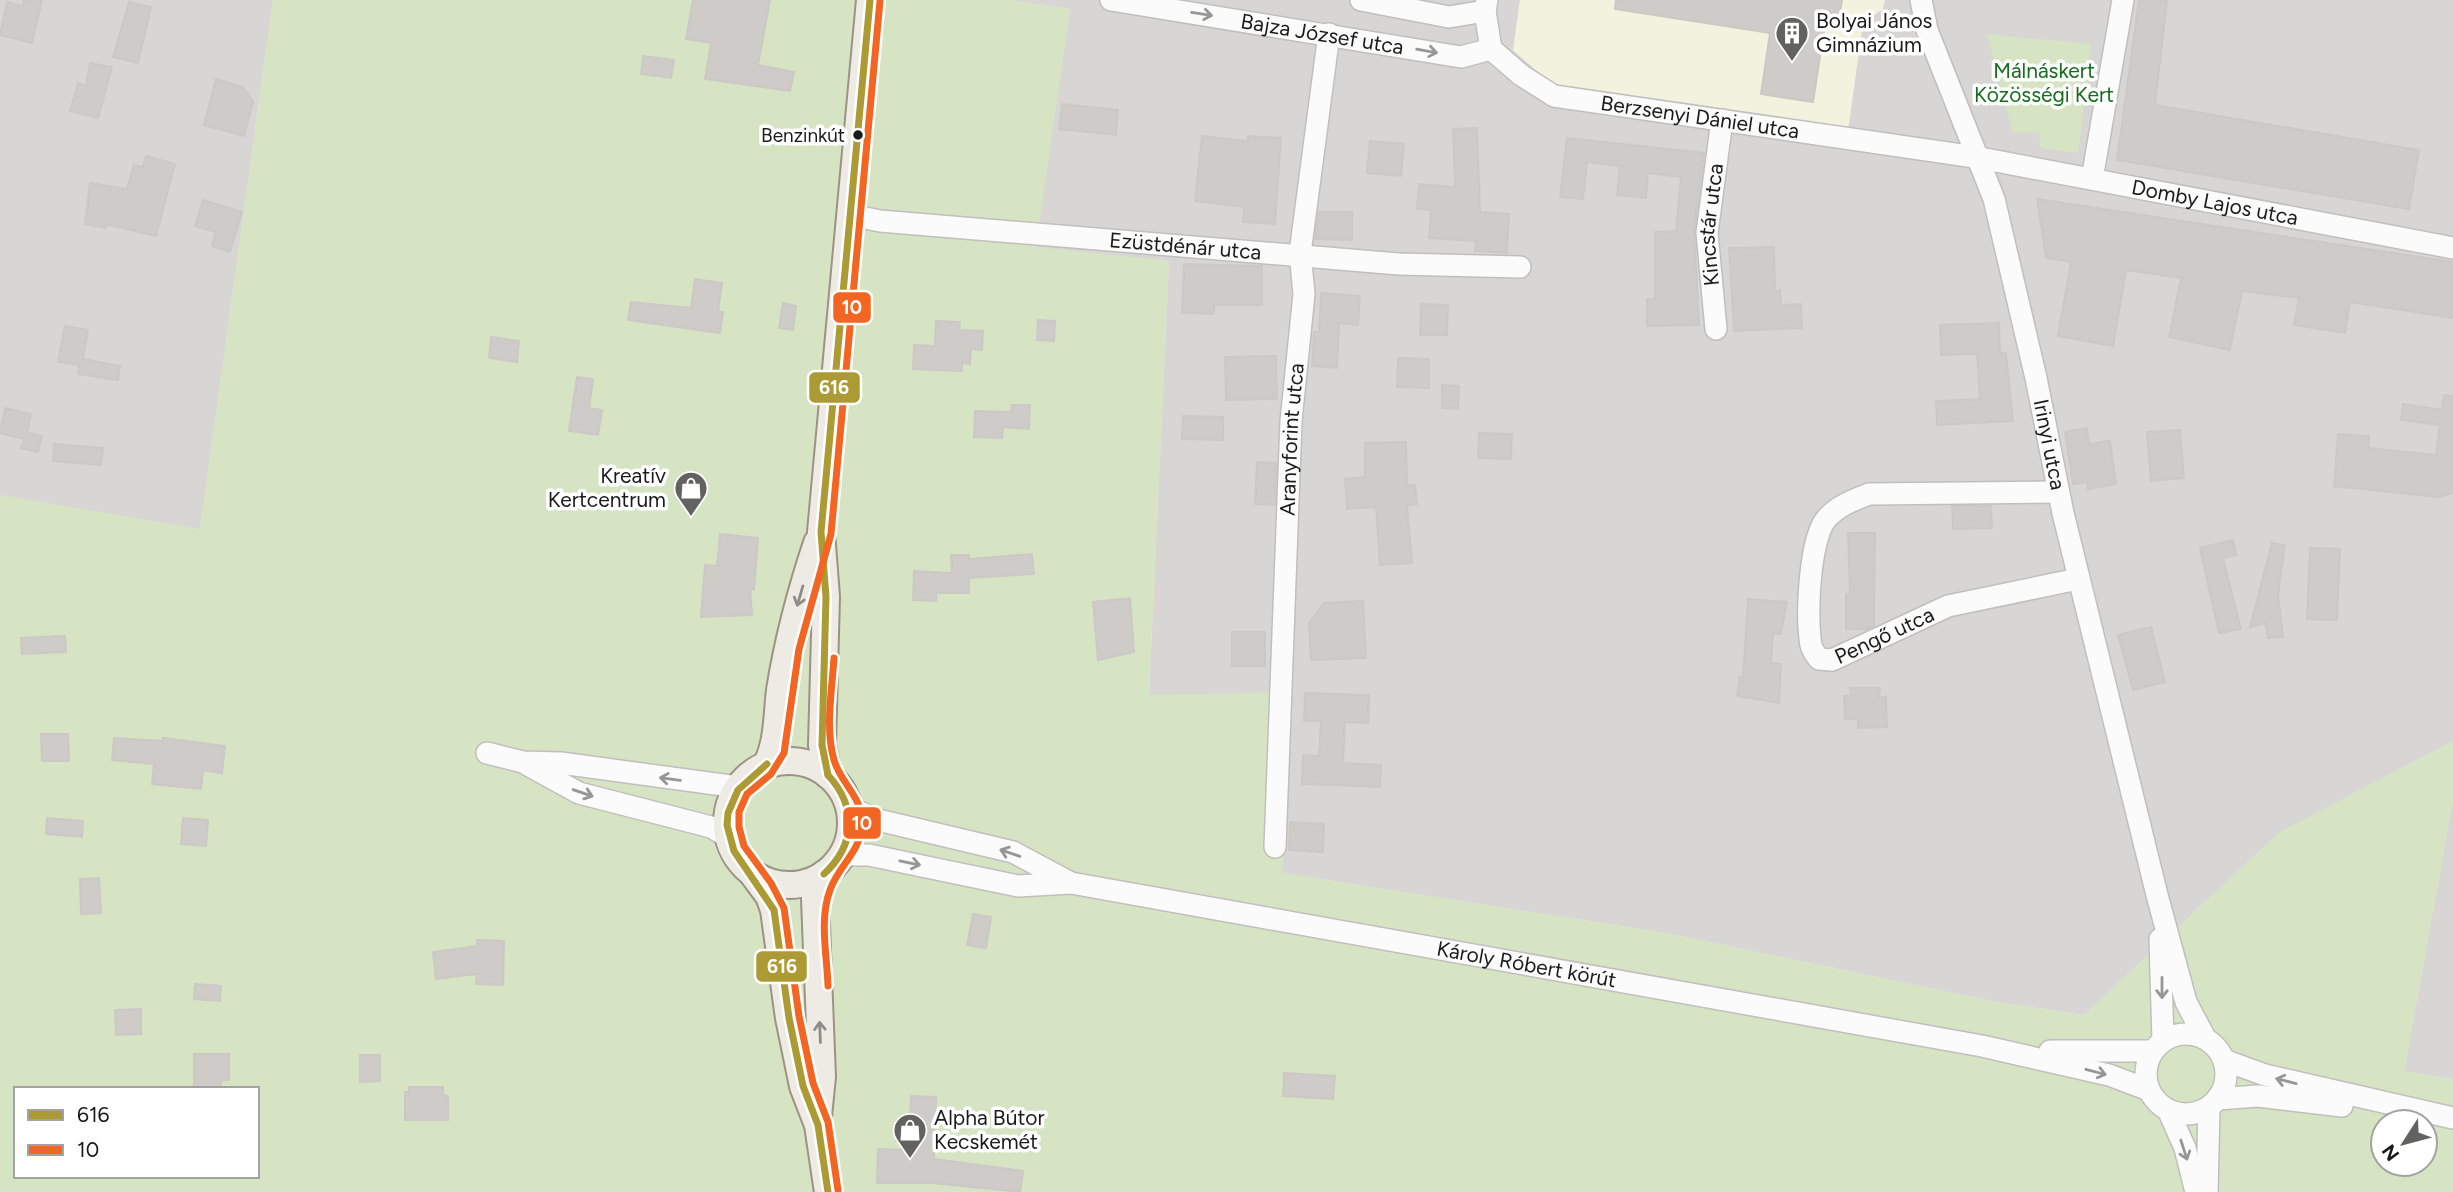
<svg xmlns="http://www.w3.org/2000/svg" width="2453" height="1192" font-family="Figtree,sans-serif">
	<rect width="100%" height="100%" fill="#e9e7e3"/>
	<g fill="#d8d6d4">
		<polygon points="0,0 273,0 200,530 0,495"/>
		<polygon points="1009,0 2453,0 2453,741 2279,833 2084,1015 1997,1002 1666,933 1282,873 1290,693 1149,696 1169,261 1035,248 1070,9"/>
		<polygon points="2453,800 2453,1079 2404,1071"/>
	</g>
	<polygon fill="#f3f2de" points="1520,0 1885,0 1883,9 1863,23 1848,131 1556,88 1513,50"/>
	<polygon fill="#d7d6d4" points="1307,0 1361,0 1449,17 1446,32 1306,6"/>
	<g fill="#d6e4c4" fill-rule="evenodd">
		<path d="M273 0H1009L1070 9 1036 247 1169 261 1149 695 1290 692 1282 873 1666 933 1997 1002 2084 1015 2279 833 2453 741V800L2404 1071 2453 1079V1192H0V495L200 529ZM16 1089H257V1176H16ZM2383 1122H2425V1164H2383Z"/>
		<polygon points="1987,34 2091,44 2078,153 2040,148 2039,132 2013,133"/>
	</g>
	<g fill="#cecbc8" stroke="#ccc8c5" stroke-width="2">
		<polygon points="24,0 42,0 32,43 0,35 7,2 23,6"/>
		<polygon points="693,0 770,0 758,65 794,72 790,91 705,79 711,43 686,39"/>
		<polygon points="1616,0 1842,0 1839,19 1826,17 1813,102 1761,94 1770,33 1615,9"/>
		<polygon points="2139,0 2167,0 2155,105 2419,150 2409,209 2117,160"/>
		<polygon points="129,2 151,7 138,63 113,57"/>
		<polygon points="643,56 674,60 671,78 641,74"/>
		<polygon points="90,63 112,67 98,118 70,111 78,83 86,86"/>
		<polygon points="216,79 243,87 253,102 244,136 204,125"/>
		<polygon points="1062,104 1118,110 1116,135 1059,129"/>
		<polygon points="1477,128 1480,212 1509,214 1507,253 1475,251 1476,241 1429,238 1431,210 1417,209 1419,184 1455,187 1453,129"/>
		<polygon points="1202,136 1248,141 1248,136 1281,138 1275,224 1243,222 1244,207 1195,201"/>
		<polygon points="1567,138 1704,153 1694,232 1699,325 1647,326 1647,299 1655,299 1655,232 1676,231 1681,177 1648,173 1646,198 1617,195 1620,166 1587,162 1583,199 1560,197"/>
		<polygon points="1370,141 1404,144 1401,176 1367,173"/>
		<polygon points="146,156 175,164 156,236 106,224 106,228 85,224 90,183 127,189 134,165 143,167"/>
		<polygon points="2037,199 2453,262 2453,318 2350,302 2345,333 2294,325 2299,298 2242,291 2230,350 2169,337 2181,278 2126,270 2113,346 2058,336 2071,262 2046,258"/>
		<polygon points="203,200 242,212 230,252 212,246 216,232 195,226"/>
		<polygon points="1319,212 1352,212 1352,240 1315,239"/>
		<polygon points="1774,247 1775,291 1780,290 1781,305 1801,304 1802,328 1734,331 1729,248"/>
		<polygon points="1184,264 1262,266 1262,305 1214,305 1214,314 1182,313"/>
		<polygon points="695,279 722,283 718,312 723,312 720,333 628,320 631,302 691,308"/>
		<polygon points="1321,293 1360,296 1358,325 1339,323 1337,368 1312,366 1314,332 1319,332"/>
		<polygon points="783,303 796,306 793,330 779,328"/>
		<polygon points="1421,304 1448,305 1447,335 1420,335"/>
		<polygon points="1038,320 1055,321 1054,341 1037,340"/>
		<polygon points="936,321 960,322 959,330 983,331 982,350 971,349 970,364 962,363 962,371 913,369 914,345 935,346"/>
		<polygon points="1999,323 2000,353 2006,353 2013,421 1937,425 1936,401 1980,399 1977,354 1941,355 1940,325"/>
		<polygon points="65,326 88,330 83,359 120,366 118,380 78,374 79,365 58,362"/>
		<polygon points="491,337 519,341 517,362 489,358"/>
		<polygon points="1276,356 1277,399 1226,400 1225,357"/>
		<polygon points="1398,358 1429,359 1429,388 1397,387"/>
		<polygon points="577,377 593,379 589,408 602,410 598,435 569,431"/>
		<polygon points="1442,385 1459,386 1458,409 1442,408"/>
		<polygon points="2444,395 2453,396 2453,493 2438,497 2334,486 2338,434 2369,436 2368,448 2436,455 2440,425 2401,420 2403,404 2442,410"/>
		<polygon points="1012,405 1030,405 1029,429 1003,427 1002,438 974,437 975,411 1011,412"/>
		<polygon points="5,408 31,414 27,433 42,436 38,452 21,448 24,439 0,433"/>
		<polygon points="1183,416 1223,417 1223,440 1182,439"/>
		<polygon points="2087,428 2089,444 2110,441 2116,484 2088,489 2087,482 2073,484 2065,432"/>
		<polygon points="2180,430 2184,478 2151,481 2147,432"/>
		<polygon points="1479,433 1512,434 1511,459 1478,458"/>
		<polygon points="1406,442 1407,486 1415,485 1417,504 1407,505 1412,563 1380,565 1376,507 1347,509 1345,479 1365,477 1365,443"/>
		<polygon points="54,444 103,448 101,465 53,461"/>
		<polygon points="1257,462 1276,463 1275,505 1255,504"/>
		<polygon points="1952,506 1991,506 1992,528 1953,529"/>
		<polygon points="1848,533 1875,533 1874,626 1867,629 1846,629 1846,594 1850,594"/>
		<polygon points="720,534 758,538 754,589 750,589 752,615 701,617 705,565 717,566"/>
		<polygon points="2233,540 2236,555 2223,558 2241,629 2219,633 2200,548"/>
		<polygon points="2272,543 2285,545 2278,594 2283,637 2268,638 2265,623 2250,627"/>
		<polygon points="2310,548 2340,549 2337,620 2307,619"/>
		<polygon points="1032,554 1034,574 969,578 969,593 936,593 936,601 913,600 914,571 952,573 951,555 969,555 969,559"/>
		<polygon points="1130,598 1134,652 1098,660 1093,602"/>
		<polygon points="1748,599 1787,602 1781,634 1773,633 1771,663 1781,664 1779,703 1737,696 1740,677 1743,678"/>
		<polygon points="1363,601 1366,658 1311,660 1309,623 1324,603"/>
		<polygon points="2151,627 2165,682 2133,690 2118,635"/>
		<rect x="1232" y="632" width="33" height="34"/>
		<polygon points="65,636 66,652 22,654 21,638"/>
		<polygon points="1850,688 1880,688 1879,697 1886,697 1887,727 1858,728 1858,719 1845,719 1844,696 1851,696"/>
		<polygon points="1305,693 1369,695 1368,723 1345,722 1343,763 1381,765 1380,787 1302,784 1303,755 1319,756 1321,721 1304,721"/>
		<polygon points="41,734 68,734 69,761 42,761"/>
		<polygon points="114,738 163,741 163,738 225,746 222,773 203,770 201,789 152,784 154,764 112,760"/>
		<polygon points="47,818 83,821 82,837 46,834"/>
		<polygon points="183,818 208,820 206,846 181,844"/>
		<polygon points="1290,822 1324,824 1323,852 1289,850"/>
		<polygon points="99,878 101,913 81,914 80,879"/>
		<polygon points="973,914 991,917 986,948 967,945"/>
		<polygon points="477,940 504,941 503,985 476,984 477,974 436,979 433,952 477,946"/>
		<polygon points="195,984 221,986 220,1001 194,999"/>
		<polygon points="141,1009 141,1034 116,1035 115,1010"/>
		<polygon points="194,1054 229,1054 229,1080 221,1080 220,1089 194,1089"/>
		<polygon points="360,1055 380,1055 380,1081 360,1082"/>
		<polygon points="1284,1073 1335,1076 1333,1099 1283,1096"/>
		<polygon points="409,1087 443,1087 443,1095 448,1096 448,1120 405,1120 405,1092 409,1092"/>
		<polygon points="911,1096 936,1097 934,1159 1023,1171 1020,1192 933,1183 877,1183 878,1149 909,1150"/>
	</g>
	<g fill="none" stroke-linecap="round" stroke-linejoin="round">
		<defs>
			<g id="minor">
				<path id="s1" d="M1111 0 1461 57 1491 49"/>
				<polyline points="1361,0 1449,17 1485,11"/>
				<path id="s2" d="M1487 0 1485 11 1491 49 1521 75 1554 96 1975 157 2453 248"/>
				<path id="s3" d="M1921 0 1927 30 1994 199 2036 378 2063 513 2157 895 2186 1002 2205 1038"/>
				<polyline points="2092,179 2123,0"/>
				<path id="s4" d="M851 215 880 221 1399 264 1520 267"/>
				<path id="s5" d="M1716 329 1707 233 1722 120"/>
				<path id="s6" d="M2058 492 1869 494C1854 500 1839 505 1827 518 1809 538 1806 618 1811 645 1812 650 1816 655 1819 659L1832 660 1948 606 2078 579"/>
				<polyline points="487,753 523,762 561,763 738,787"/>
				<polyline points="528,765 579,793 711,827 728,837"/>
				<polyline points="850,808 878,820 1013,852 1069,882"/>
				<path id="s7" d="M1275 847 1291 421 1304 294 1300 253 1329 34"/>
				<path id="s8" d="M842 855H869L1018 886 1071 883 1982 1046 2109 1075 2149 1090"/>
				<polyline points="2160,939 2163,1041"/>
				<circle cx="2186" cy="1074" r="40"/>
				<polyline points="2050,1051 2153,1051"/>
				<polyline points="2224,1060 2265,1075 2453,1118"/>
				<polyline points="2218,1099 2258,1096 2342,1106"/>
				<polyline points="2168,1110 2185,1148 2196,1192"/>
				<polyline points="2207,1192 2209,1107"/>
			</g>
			<g id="major">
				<circle cx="789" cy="823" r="62"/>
				<path d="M767 764C778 741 777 715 780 690 788 640 801 591 817 543"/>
				<polyline points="828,775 822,745 826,597 821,532 870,0"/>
				<polyline points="752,873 769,896 774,910 789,1018 803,1086 818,1125 828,1192"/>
				<polyline points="818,1116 822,1077 815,899 824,874"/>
			</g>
		</defs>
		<use href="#minor" stroke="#c0bfbd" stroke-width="24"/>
		<use href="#major" stroke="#9c9383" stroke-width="30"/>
		<use href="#minor" stroke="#fcfbfb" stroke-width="21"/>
		<use href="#major" stroke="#eeeae4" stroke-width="26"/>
		<defs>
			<g id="bus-1">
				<polyline points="767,764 738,790 728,813 727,825 734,851 774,910 789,1018 803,1086 818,1125 828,1192"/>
				<polyline points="828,775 822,745 826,597 821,532 870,0"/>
				<path d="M824 874C856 844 857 807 828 775"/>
			</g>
			<g id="bus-2">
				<path d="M828 986C827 955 819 920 830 890 839 864 861 853 862 823 862 796 841 784 834 760 825 728 832 690 834 658"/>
				<polyline points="838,1190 828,1122 813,1083 799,1016 784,908 771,883 744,846 739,827 739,812 747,794 771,774 784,753 799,649 831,534 880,1"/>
			</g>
		</defs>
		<use href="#bus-1" stroke="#fff" stroke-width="12"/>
		<use href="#bus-2" stroke="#fff" stroke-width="12"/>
		<use href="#bus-1" stroke="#ac9b35" stroke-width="7"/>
		<use href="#bus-2" stroke="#f26522" stroke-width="7"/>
	</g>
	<defs><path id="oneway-shaft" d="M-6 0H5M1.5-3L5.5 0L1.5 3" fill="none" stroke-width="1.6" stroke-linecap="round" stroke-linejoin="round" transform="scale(1.75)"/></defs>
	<g stroke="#969696">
		<use href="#oneway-shaft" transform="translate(1202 14) rotate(9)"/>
		<use href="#oneway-shaft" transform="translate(1427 51) rotate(10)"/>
		<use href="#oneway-shaft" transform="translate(670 779) rotate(-172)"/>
		<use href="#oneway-shaft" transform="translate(583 793) rotate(19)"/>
		<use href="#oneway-shaft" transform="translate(1010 853) rotate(-161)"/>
		<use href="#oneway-shaft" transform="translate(910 863) rotate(12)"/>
		<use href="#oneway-shaft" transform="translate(2162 988) rotate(90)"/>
		<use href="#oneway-shaft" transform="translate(2096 1072) rotate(15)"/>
		<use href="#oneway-shaft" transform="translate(2286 1081) rotate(-166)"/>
		<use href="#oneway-shaft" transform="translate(2184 1150) rotate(72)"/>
	</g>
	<g stroke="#8f8c89">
		<use href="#oneway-shaft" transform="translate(800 596) rotate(106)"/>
		<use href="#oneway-shaft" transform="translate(820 1032) rotate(-92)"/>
	</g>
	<defs>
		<symbol id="building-pin" viewBox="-11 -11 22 30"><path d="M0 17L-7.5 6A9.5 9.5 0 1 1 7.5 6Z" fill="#626260" stroke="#fff"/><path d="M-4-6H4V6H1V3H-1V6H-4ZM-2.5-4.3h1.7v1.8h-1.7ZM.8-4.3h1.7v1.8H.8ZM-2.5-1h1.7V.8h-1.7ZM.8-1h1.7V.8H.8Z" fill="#fff"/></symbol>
		<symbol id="shop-pin" viewBox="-11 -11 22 30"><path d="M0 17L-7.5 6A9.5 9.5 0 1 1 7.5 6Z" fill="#626260" stroke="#fff"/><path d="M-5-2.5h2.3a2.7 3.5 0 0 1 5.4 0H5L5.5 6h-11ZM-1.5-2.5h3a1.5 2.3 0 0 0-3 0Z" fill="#fff"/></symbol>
	</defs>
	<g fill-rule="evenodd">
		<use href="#building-pin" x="1773" y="14" width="38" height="52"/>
		<use href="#shop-pin" x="672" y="469" width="38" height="52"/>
		<use href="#shop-pin" x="891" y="1111" width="38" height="52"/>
	</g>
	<circle fill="#1a1a1a" stroke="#fff" stroke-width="2.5" cx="858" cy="135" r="6"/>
	<g text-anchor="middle" stroke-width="7" stroke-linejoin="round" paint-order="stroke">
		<g font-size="19" fill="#1a1a1a" stroke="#fff" text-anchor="end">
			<text x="845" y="142">Benzinkút</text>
		</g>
		<g font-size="21" fill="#1a1a1a" stroke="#fff" text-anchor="start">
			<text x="1816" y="28">Bolyai János<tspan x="1816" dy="24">Gimnázium</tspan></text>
			<text x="666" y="483" text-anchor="end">Kreatív<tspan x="666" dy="24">Kertcentrum</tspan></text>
			<text x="934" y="1125">Alpha Bútor<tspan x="934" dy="24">Kecskemét</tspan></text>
		</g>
		<g font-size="21" fill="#1a1a1a" stroke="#fff">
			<text dy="7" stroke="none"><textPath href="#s1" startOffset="214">Bajza József utca</textPath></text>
			<text dy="7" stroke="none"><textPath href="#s2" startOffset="276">Berzsenyi Dániel utca</textPath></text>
			<text dy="7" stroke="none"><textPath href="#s2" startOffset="798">Domby Lajos utca</textPath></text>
			<text dy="7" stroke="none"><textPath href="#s5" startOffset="105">Kincstár utca</textPath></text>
			<text dy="7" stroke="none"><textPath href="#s4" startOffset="336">Ezüstdénár utca</textPath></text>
			<text dy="7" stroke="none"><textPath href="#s7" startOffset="408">Aranyforint utca</textPath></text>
			<text dy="7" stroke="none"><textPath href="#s3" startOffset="464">Irinyi utca</textPath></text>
			<text dy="7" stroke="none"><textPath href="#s6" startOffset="455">Pengő utca</textPath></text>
			<text dy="7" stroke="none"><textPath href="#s8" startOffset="695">Károly Róbert körút</textPath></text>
		</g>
		<g font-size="21" fill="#156c1c" stroke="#fff">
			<text x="2044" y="78">Málnáskert<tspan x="2044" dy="24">Közösségi Kert</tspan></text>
		</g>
	</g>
	<g stroke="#fff" stroke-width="2.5">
		<rect x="832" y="291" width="40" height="33" rx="7" fill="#f26522"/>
		<rect x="808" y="371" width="53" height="33" rx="7" fill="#ac9b35"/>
		<rect x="842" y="806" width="40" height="34" rx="7" fill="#f26522"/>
		<rect x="755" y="950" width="53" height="33" rx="7" fill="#ac9b35"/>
	</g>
	<g font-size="19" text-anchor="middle" font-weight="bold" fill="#fff">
		<text x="852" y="314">10</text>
		<text x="834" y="394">616</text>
		<text x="862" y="830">10</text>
		<text x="782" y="973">616</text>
	</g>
	<rect x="14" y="1087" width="245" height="91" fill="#ffffff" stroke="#a3a3a3" stroke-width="2"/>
	<rect x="28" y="1110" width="35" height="10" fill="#ac9b35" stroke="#a3a3a3" stroke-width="2"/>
	<text x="77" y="1122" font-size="21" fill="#1a1a1a">616</text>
	<rect x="28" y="1145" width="35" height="10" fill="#f26522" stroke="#a3a3a3" stroke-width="2"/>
	<text x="77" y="1157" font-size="21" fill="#1a1a1a">10</text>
	<g transform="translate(2404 1143) rotate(234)"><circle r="33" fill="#ffffff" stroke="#a3a3a3" stroke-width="2"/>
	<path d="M0-5L12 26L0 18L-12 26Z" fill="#626260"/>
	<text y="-10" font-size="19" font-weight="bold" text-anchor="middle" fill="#1a1a1a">N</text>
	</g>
</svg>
